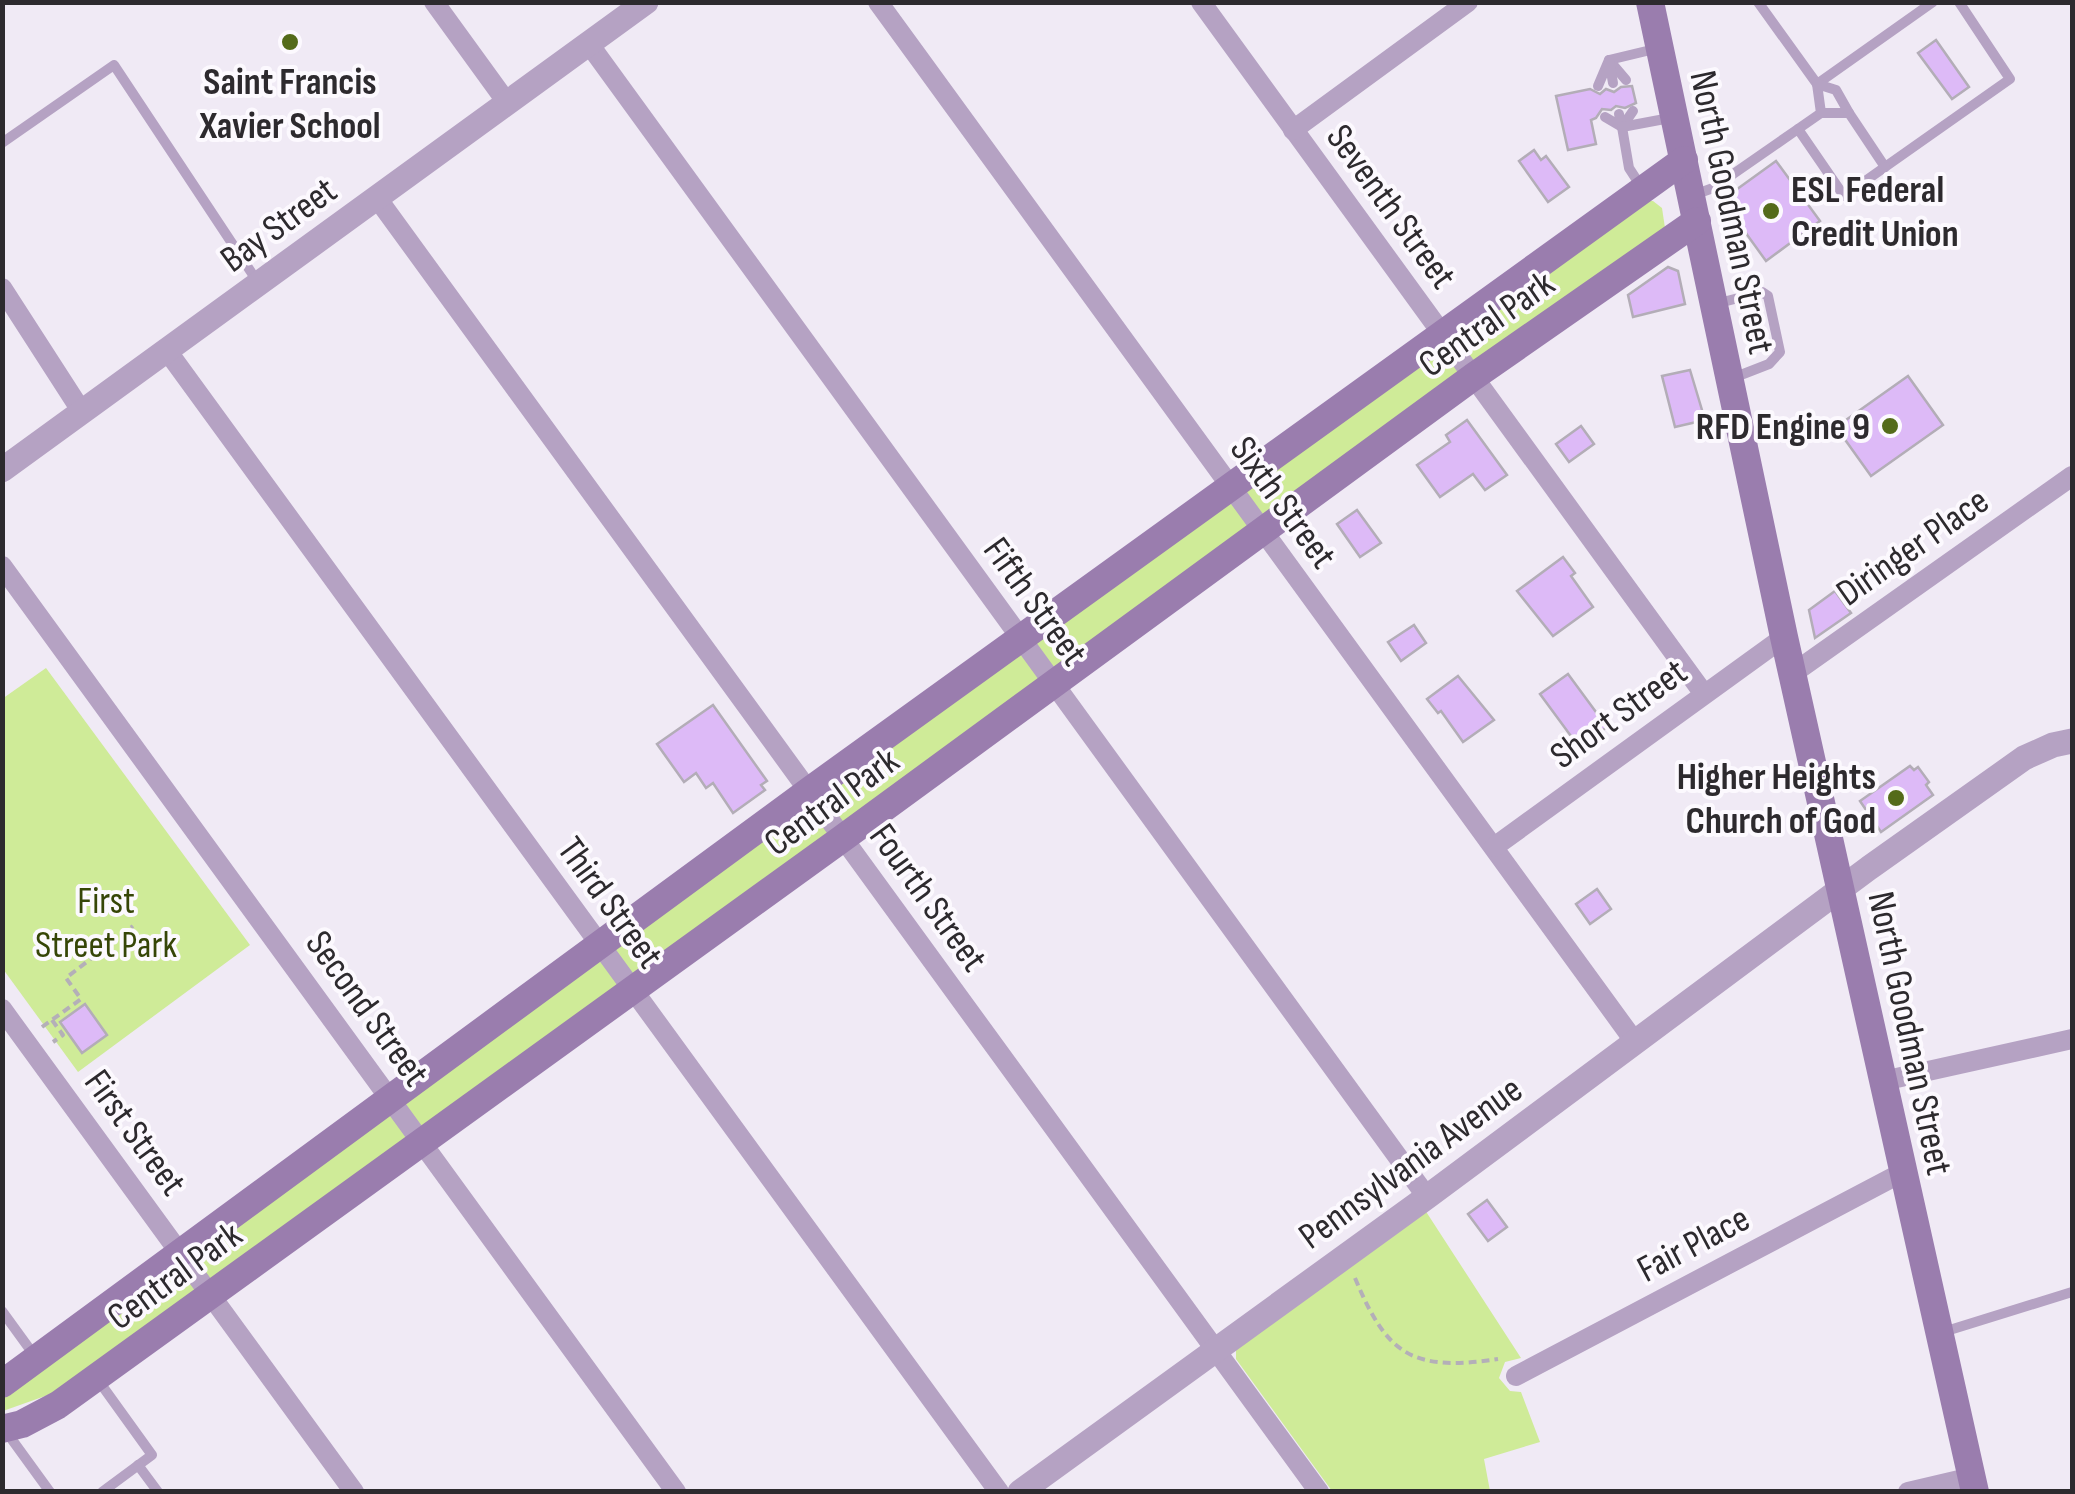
<svg xmlns="http://www.w3.org/2000/svg" width="2075" height="1494" font-family="'Sofia Sans Condensed',sans-serif">
	<rect width="100%" height="100%" fill="#f0eaf5"/>
	<g fill="#cfeb98">
		<polygon points="1640,201 1653,201 1662,208 1665,228 65,1389 3,1411 2,1391"/>
		<polygon points="46,668 250,945 78,1072 3,969 2,699"/>
		<polygon points="1425,1210 1521,1358 1505,1362 1499,1378 1510,1391 1521,1392 1540,1442 1484,1459 1490,1491 1332,1491 1236,1359 1236,1348"/>
	</g>
	<g fill="#ddbaf7" stroke="#b3adb7" stroke-width="2.5">
		<polygon points="1936,40 1969,87 1952,99 1918,53"/>
		<polygon points="1632,86 1636,103 1625,108 1616,106 1611,110 1602,109 1596,118 1591,120 1596,144 1568,150 1556,96 1590,89 1600,94 1606,89 1614,92 1621,87"/>
		<polygon points="1534,150 1541,160 1546,156 1569,187 1548,202 1519,161"/>
		<polygon points="1776,161 1820,221 1766,261 1722,200"/>
		<polygon points="1668,267 1678,271 1685,304 1633,317 1628,295"/>
		<polygon points="1690,370 1705,420 1675,427 1662,376"/>
		<polygon points="1908,376 1943,425 1871,476 1836,427"/>
		<polygon points="1467,420 1507,475 1485,490 1473,474 1440,497 1417,465 1450,442 1446,435"/>
		<polygon points="1581,426 1594,444 1569,462 1556,444"/>
		<polygon points="1357,510 1381,543 1360,557 1337,524"/>
		<polygon points="1563,557 1575,573 1571,576 1593,607 1553,636 1517,591"/>
		<polygon points="1835,591 1851,613 1815,638 1809,610"/>
		<polygon points="1414,625 1426,643 1401,661 1388,642"/>
		<polygon points="1568,674 1607,727 1579,747 1540,694"/>
		<polygon points="1458,676 1494,720 1463,742 1441,711 1438,713 1427,699"/>
		<polygon points="713,705 767,781 761,785 765,790 733,813 713,783 706,788 696,773 684,782 657,744"/>
		<polygon points="1910,766 1914,770 1918,767 1929,782 1926,785 1933,795 1881,832 1860,801"/>
		<polygon points="1597,889 1611,909 1590,924 1576,904"/>
		<polygon points="85,1004 107,1035 82,1053 60,1022"/>
		<polygon points="1487,1200 1507,1227 1488,1241 1468,1214"/>
	</g>
	<g fill="none" stroke-linecap="round" stroke-linejoin="round">
		<g stroke="#b4afb8" stroke-width="4" stroke-dasharray="8 5" stroke-linecap="butt">
			<polyline points="52,1020 63,1035 53,1042"/>
			<polyline points="42,1027 81,999 66,978 133,926"/>
			<path d="M1355 1278C1387 1355 1412 1372 1498 1359"/>
		</g>
		<g stroke="#b5a2c3" stroke-width="10">
			<polyline points="1758,2 1817,84 1933,2"/>
			<polyline points="1626,80 1609,60 1659,48"/>
			<polyline points="1598,86 1609,60 1613,83"/>
			<polyline points="1633,111 1622,127 1629,168 1642,188"/>
			<polyline points="1849,113 1885,167 2010,79 1959,2"/>
			<polyline points="1605,117 1622,127 1619,114"/>
			<polyline points="1622,127 1670,118"/>
			<polyline points="1798,129 1821,113 1849,113 1836,90 1817,84 1821,113"/>
			<polyline points="2,143 114,65 259,284"/>
			<polyline points="1691,196 1713,188 1798,129 1844,196 1885,167"/>
			<polyline points="1715,304 1762,292 1768,296 1780,352 1769,364 1733,378"/>
			<polyline points="2,1311 34,1355"/>
			<polyline points="1940,1333 2072,1292"/>
			<polyline points="98,1380 152,1455 102,1492"/>
			<polyline points="5,1430 50,1492"/>
			<polyline points="138,1465 158,1492"/>
		</g>
		<g stroke="#b5a2c3" stroke-width="20">
			<polyline points="434,2 508,104"/>
			<polyline points="878,2 1635,1042"/>
			<polyline points="1201,2 1704,694"/>
			<polyline points="589,44 1427,1197"/>
			<polyline points="1293,130 1468,2"/>
			<polyline points="377,198 1319,1492"/>
			<polyline points="2,288 82,412"/>
			<polyline points="168,352 999,1492"/>
			<polyline points="2,566 676,1492"/>
			<polyline points="1792,674 2072,476"/>
			<polyline points="1494,847 1784,637"/>
			<polyline points="2,1009 354,1492"/>
			<polyline points="1883,1081 2072,1039"/>
			<polyline points="1516,1376 1903,1172"/>
			<polyline points="1908,1492 1972,1477"/>
		</g>
		<g stroke="#b5a2c3" stroke-width="25">
			<polyline points="2,470 646,2"/>
			<polyline points="1020,1492 1427,1197 1869,868 2024,758 2053,745 2072,741"/>
		</g>
		<g stroke="#9a7dae" stroke-width="28">
			<polyline points="1650,2 1784,637 1975,1492"/>
			<polyline points="2,1384 809,791 1684,160"/>
			<polyline points="2,1429 22,1424 58,1405 843,838 1473,377 1697,221"/>
		</g>
	</g>
	<g fill="#546b1a" stroke="#fcf9fe" stroke-width="4">
		<circle cx="290" cy="42" r="10"/>
		<circle cx="1771" cy="211" r="10"/>
		<circle cx="1890" cy="426" r="10"/>
		<circle cx="1896" cy="798" r="10"/>
	</g>
	<g text-anchor="middle" stroke-width="8" stroke-linejoin="round" paint-order="stroke">
		<g font-size="38" font-weight="bold" fill="#2d2a2e" stroke="#fcf9fe" text-anchor="end">
			<text x="290" y="94" text-anchor="middle">Saint Francis<tspan x="290" dy="44">Xavier School</tspan></text>
			<text x="1791" y="202" text-anchor="start">ESL Federal<tspan x="1791" dy="44">Credit Union</tspan></text>
			<text x="1870" y="439">RFD Engine 9</text>
			<text x="1876" y="789">Higher Heights<tspan x="1876" dy="44">Church of God</tspan></text>
		</g>
		<g font-size="38" fill="#2d2a2e" stroke="#fcf9fe">
			<text transform="translate(1392 206) rotate(54)" y="13">Seventh Street</text>
			<text transform="translate(1733 212) rotate(78)" y="13">North Goodman Street</text>
			<text transform="translate(278 224) rotate(-36)" y="13">Bay Street</text>
			<text transform="translate(1486 323) rotate(-35)" y="13">Central Park</text>
			<text transform="translate(1284 502) rotate(54)" y="13">Sixth Street</text>
			<text transform="translate(1912 546) rotate(-35)" y="13">Diringer Place</text>
			<text transform="translate(1036 601) rotate(54)" y="13">Fifth Street</text>
			<text transform="translate(1618 713) rotate(-36)" y="13">Short Street</text>
			<text transform="translate(831 801) rotate(-36)" y="13">Central Park</text>
			<text transform="translate(929 897) rotate(54)" y="13">Fourth Street</text>
			<text transform="translate(611 902) rotate(54)" y="13">Third Street</text>
			<text transform="translate(368 1008) rotate(54)" y="13">Second Street</text>
			<text transform="translate(1911 1033) rotate(78)" y="13">North Goodman Street</text>
			<text transform="translate(136 1132) rotate(54)" y="13">First Street</text>
			<text transform="translate(1410 1162) rotate(-36)" y="13">Pennsylvania Avenue</text>
			<text transform="translate(1693 1243) rotate(-28)" y="13">Fair Place</text>
			<text transform="translate(174 1275) rotate(-36)" y="13">Central Park</text>
		</g>
		<g font-size="38" fill="#364607" stroke="#fcf9fe">
			<text x="106" y="913">First<tspan x="106" dy="44">Street Park</tspan></text>
		</g>
	</g>
	<rect width="2075" height="1494" fill="none" stroke="#2d2a2e" stroke-width="10"/>
</svg>
